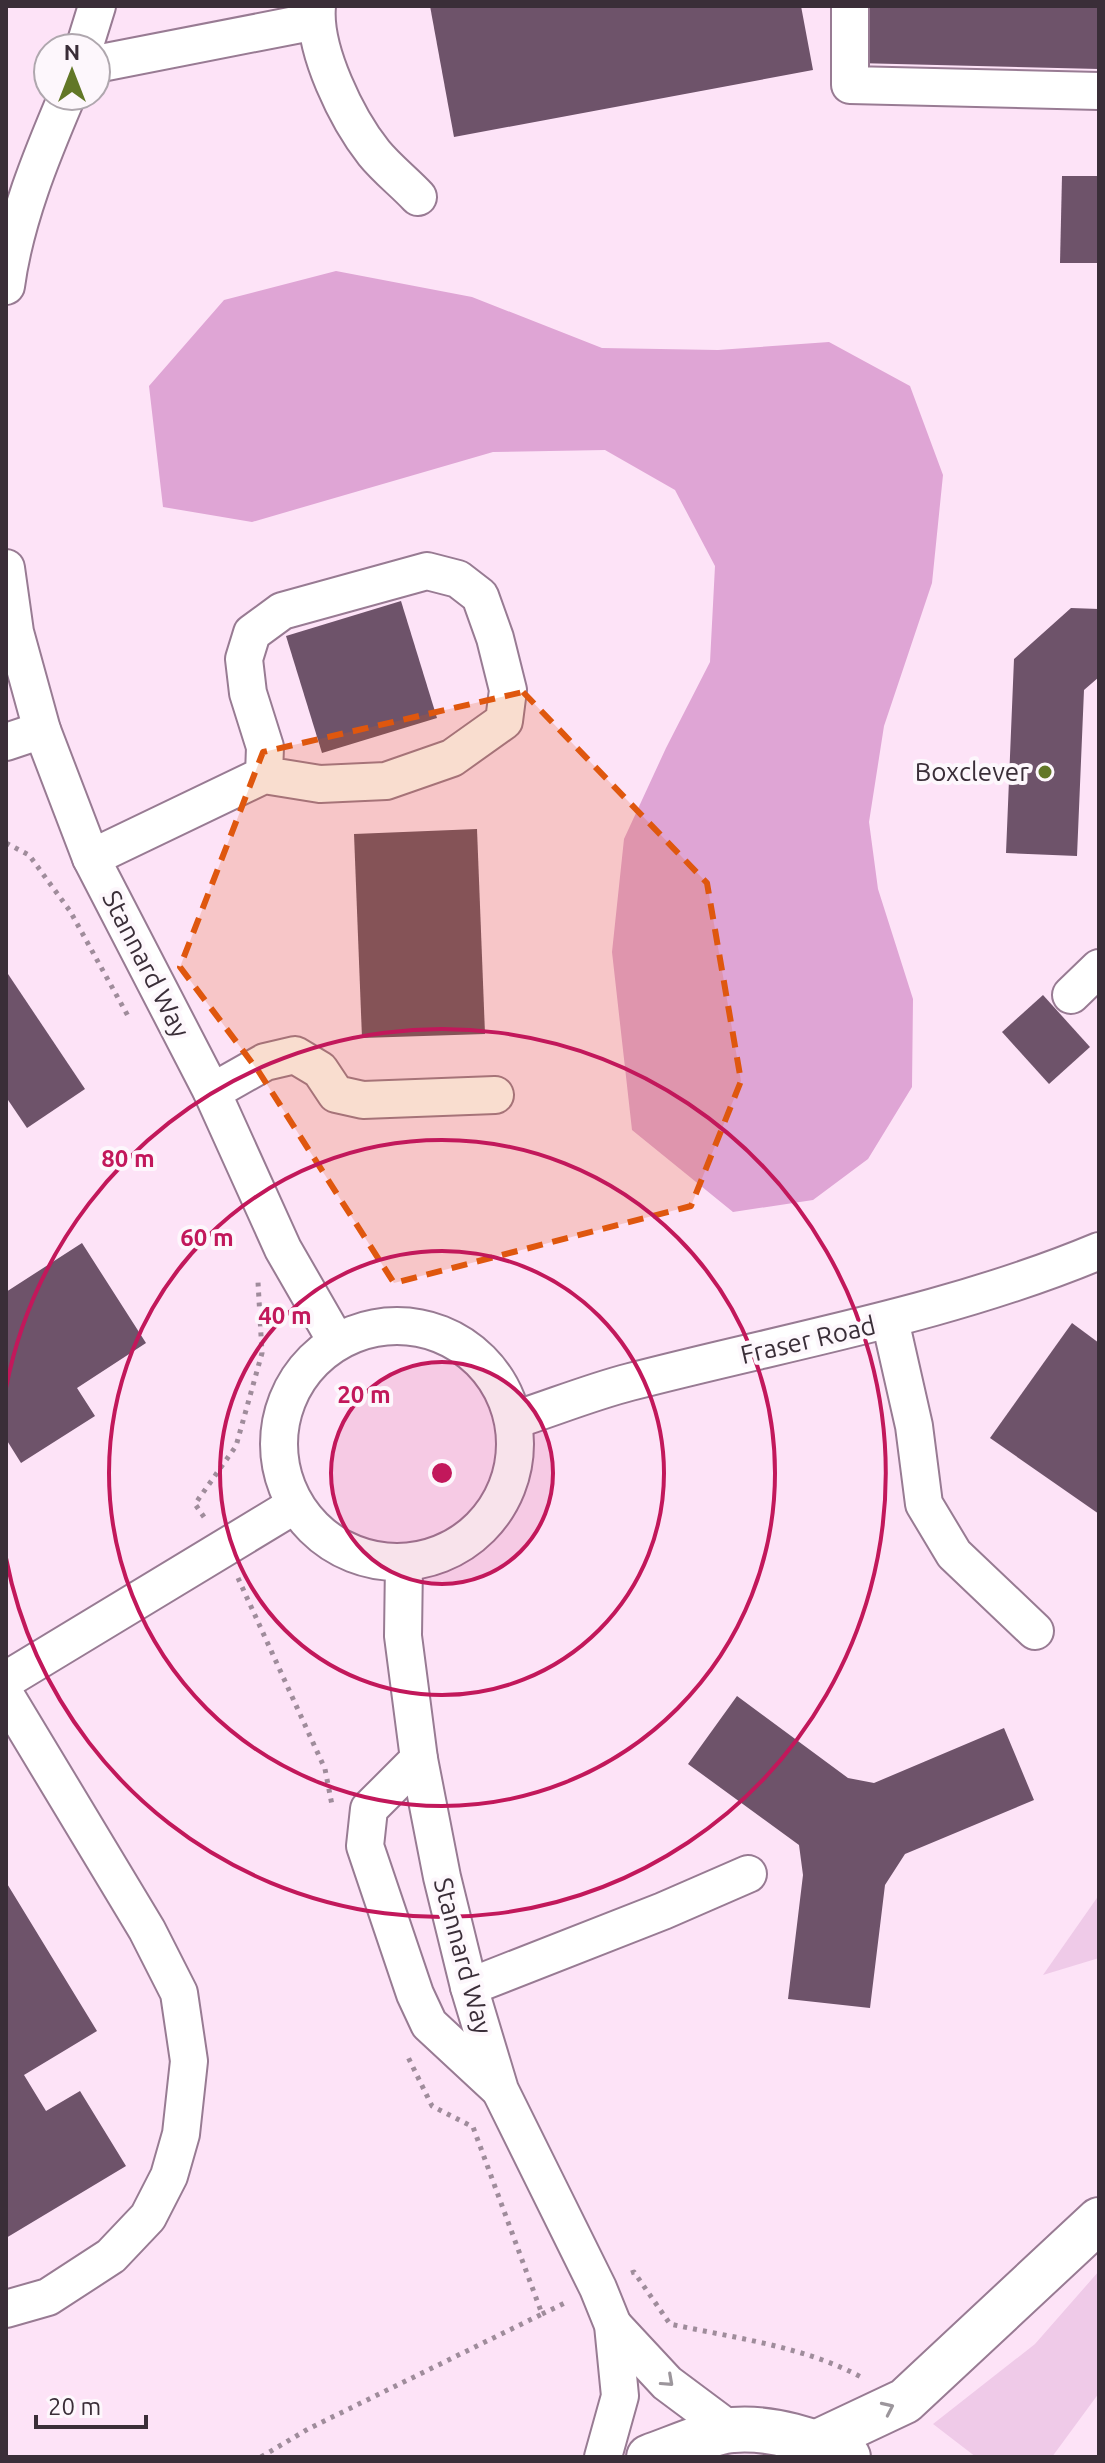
<svg xmlns="http://www.w3.org/2000/svg" width="1105" height="2463" font-family="Ubuntu,sans-serif">
	<rect width="100%" height="100%" fill="#fde3f7"/>
	<g fill="#efcae8">
		<polygon points="1099,1895 1099,1958 1043,1975"/>
		<polygon points="1099,2271 1099,2393 1052,2457 976,2457 933,2424 1035,2344"/>
	</g>
	<polygon fill="#dfa5d5" points="336,271 472,297 602,348 718,350 829,342 910,386 943,475 932,583 884,726 869,822 878,889 913,999 912,1087 868,1159 813,1200 733,1212 632,1130 612,952 624,839 666,748 710,662 715,566 675,490 605,450 493,452 252,522 163,507 149,386 224,300"/>
	<g fill="#6e536a">
		<polygon points="430,6 801,6 813,70 454,137"/>
		<polygon points="857,6 1099,6 1099,69 856,63"/>
		<polygon points="1062,176 1099,176 1099,263 1060,263"/>
		<polygon points="401,601 437,718 322,753 286,636"/>
		<polygon points="1071,608 1099,609 1099,677 1084,690 1077,856 1006,853 1014,659"/>
		<polygon points="477,829 485,1034 362,1038 354,834"/>
		<polygon points="6,971 85,1089 27,1128 6,1097"/>
		<polygon points="1043,995 1090,1047 1049,1084 1002,1032"/>
		<polygon points="82,1243 146,1343 77,1388 95,1416 21,1463 6,1439 6,1292"/>
		<polygon points="1072,1323 1099,1343 1099,1514 990,1438"/>
		<polygon points="737,1696 848,1778 874,1783 1004,1728 1034,1800 905,1854 885,1885 870,2008 788,1999 803,1875 799,1845 688,1764"/>
		<polygon points="6,1882 97,2031 24,2075 46,2111 80,2091 126,2166 6,2238"/>
	</g>
	<g fill="none" stroke-linecap="round" stroke-linejoin="round">
		<defs>
			<g id="minor">
				<path d="M317 6C313 50 347 119 374 153 387 169 404 182 418 197"/>
				<polyline points="850,6 850,85 1099,91"/>
				<polyline points="84,48 97,6"/>
				<polyline points="96,64 316,21"/>
				<path d="M6 286C15 220 41 157 67 96"/>
				<polyline points="6,568 15,632 42,730 91,858 212,1092 283,1249 336,1341"/>
				<polyline points="6,742 42,730"/>
				<polyline points="91,858 264,775 320,784 386,781 452,758 504,721 508,690 495,638 480,596 458,579 427,571 282,611 252,633 244,659 248,693 265,747 264,775"/>
				<polyline points="1071,995 1099,968"/>
				<polyline points="212,1092 265,1062 295,1055 320,1070 336,1094 363,1100 495,1095"/>
				<polyline points="890,1320 914,1426 924,1504 954,1554 1035,1631"/>
				<circle cx="397" cy="1444" r="118"/>
				<path d="M514 1420C552 1408 591 1392 630 1382 787 1341 948 1314 1099 1251"/>
				<polyline points="404,1562 403,1636 419,1759 442,1877 469,1987 500,2090 598,2288 613,2325 620,2396 603,2457"/>
				<polyline points="6,1680 295,1505"/>
				<polyline points="6,1696 147,1930 179,1993 189,2061 181,2134 169,2176 148,2217 111,2256 48,2297 6,2309"/>
				<polyline points="419,1759 369,1809 365,1846 415,1994 429,2024 499,2089"/>
				<polyline points="469,1987 663,1911 748,1874"/>
				<polyline points="613,2325 667,2383 730,2430"/>
			</g>
			<path id="major" d="M649 2457C670 2450 712 2431 733 2430 772 2427 814 2440 848 2457"/>
			<polyline id="highway" points="818,2442 905,2401 1099,2220"/>
		</defs>
		<use href="#minor" stroke="#987b93" stroke-width="40"/>
		<use href="#major" stroke="#987b93" stroke-width="48"/>
		<use href="#highway" stroke="#987b93" stroke-width="48"/>
		<g stroke="#9f8c9b" stroke-width="5" stroke-dasharray="4 6" stroke-linecap="butt">
			<polyline points="6,843 29,855 70,911 128,1016"/>
			<polyline points="204,1517 195,1504 236,1446 262,1353 258,1282"/>
			<polyline points="238,1578 325,1769 332,1805"/>
			<path d="M631 2273 634 2272 670 2324C734 2338 803 2346 861 2377"/>
			<polyline points="542,2314 567,2302"/>
			<polyline points="261,2457 308,2429 542,2314 473,2127 432,2106 407,2055"/>
		</g>
		<use href="#minor" stroke="#fff" stroke-width="36"/>
		<use href="#major" stroke="#fff" stroke-width="44"/>
		<use href="#highway" stroke="#fff" stroke-width="44"/>
	</g>
	<defs><path id="oneway-chevron" d="M-2-3.5L2.5 0L-2 3.5" fill="none" stroke-width="1.6" stroke-linecap="round" stroke-linejoin="round" transform="scale(2)"/></defs>
	<g stroke="#9c969c">
		<use href="#oneway-chevron" transform="translate(668 2381) rotate(42)"/>
		<use href="#oneway-chevron" transform="translate(888 2408) rotate(-25)"/>
	</g>
	<path fill="#df570e" fill-opacity="0.2" stroke="#df570e" stroke-width="6" stroke-dasharray="16 10" stroke-linejoin="round" d="M523 692 707 883 741 1081 691 1206 394 1283 259 1072 180 967 263 752Z"/>
	<circle cx="442" cy="1473" r="111" fill="#c2185b" fill-opacity=".12"/>
	<g fill="none" stroke="#c2185b" stroke-width="4">
		<circle cx="442" cy="1473" r="111"/>
		<circle cx="442" cy="1473" r="222"/>
		<circle cx="442" cy="1473" r="333"/>
		<path d="M6 1388A444 444 0 1 1 6 1558"/>
	</g>
	<circle fill="#627727" stroke="#fdf7fc" stroke-width="3" cx="1045" cy="772" r="8"/>
	<g text-anchor="middle" stroke-width="8" stroke-linejoin="round" paint-order="stroke">
		<g font-size="26" fill="#3a2e38" stroke="#fdf7fc" text-anchor="end">
			<text x="1029" y="781">Boxclever</text>
		</g>
		<g font-size="26" fill="#3a2e38" stroke="#fdf7fc">
			<text transform="translate(146 964) rotate(63)" y="9">Stannard Way</text>
			<text transform="translate(808 1340) rotate(-13)" y="9">Fraser Road</text>
			<text transform="translate(463 1956) rotate(75)" y="9">Stannard Way</text>
		</g>
	</g>
	<circle cx="442" cy="1473" r="12" fill="#c2185b" stroke="#fdf7fc" stroke-width="4"/>
	<g font-size="24" text-anchor="middle" font-weight="bold" fill="#c2185b" stroke="#fdf7fc" stroke-width="8" stroke-linejoin="round" paint-order="stroke">
		<text x="128" y="1167">80 m</text>
		<text x="207" y="1246">60 m</text>
		<text x="285" y="1324">40 m</text>
		<text x="364" y="1403">20 m</text>
	</g>
	<rect width="1105" height="2463" fill="none" stroke="#3a2e38" stroke-width="16"/>
	<g transform="translate(72 72)"><circle r="38" fill="#fdf7fc" stroke="#afa7ae" stroke-width="2"/>
	<path d="M0-6L14 30L0 20L-14 30Z" fill="#627727"/>
	<text y="-12" font-size="22" font-weight="bold" text-anchor="middle" fill="#3a2e38">N</text>
	</g>
	<path d="M36 2415v12h110v-12" fill="none" stroke="#3a2e38" stroke-width="4"/>
	<text x="48" y="2415" font-size="24" fill="#3a2e38" stroke="#fdf7fc" stroke-width="6" paint-order="stroke">20 m</text>
</svg>
